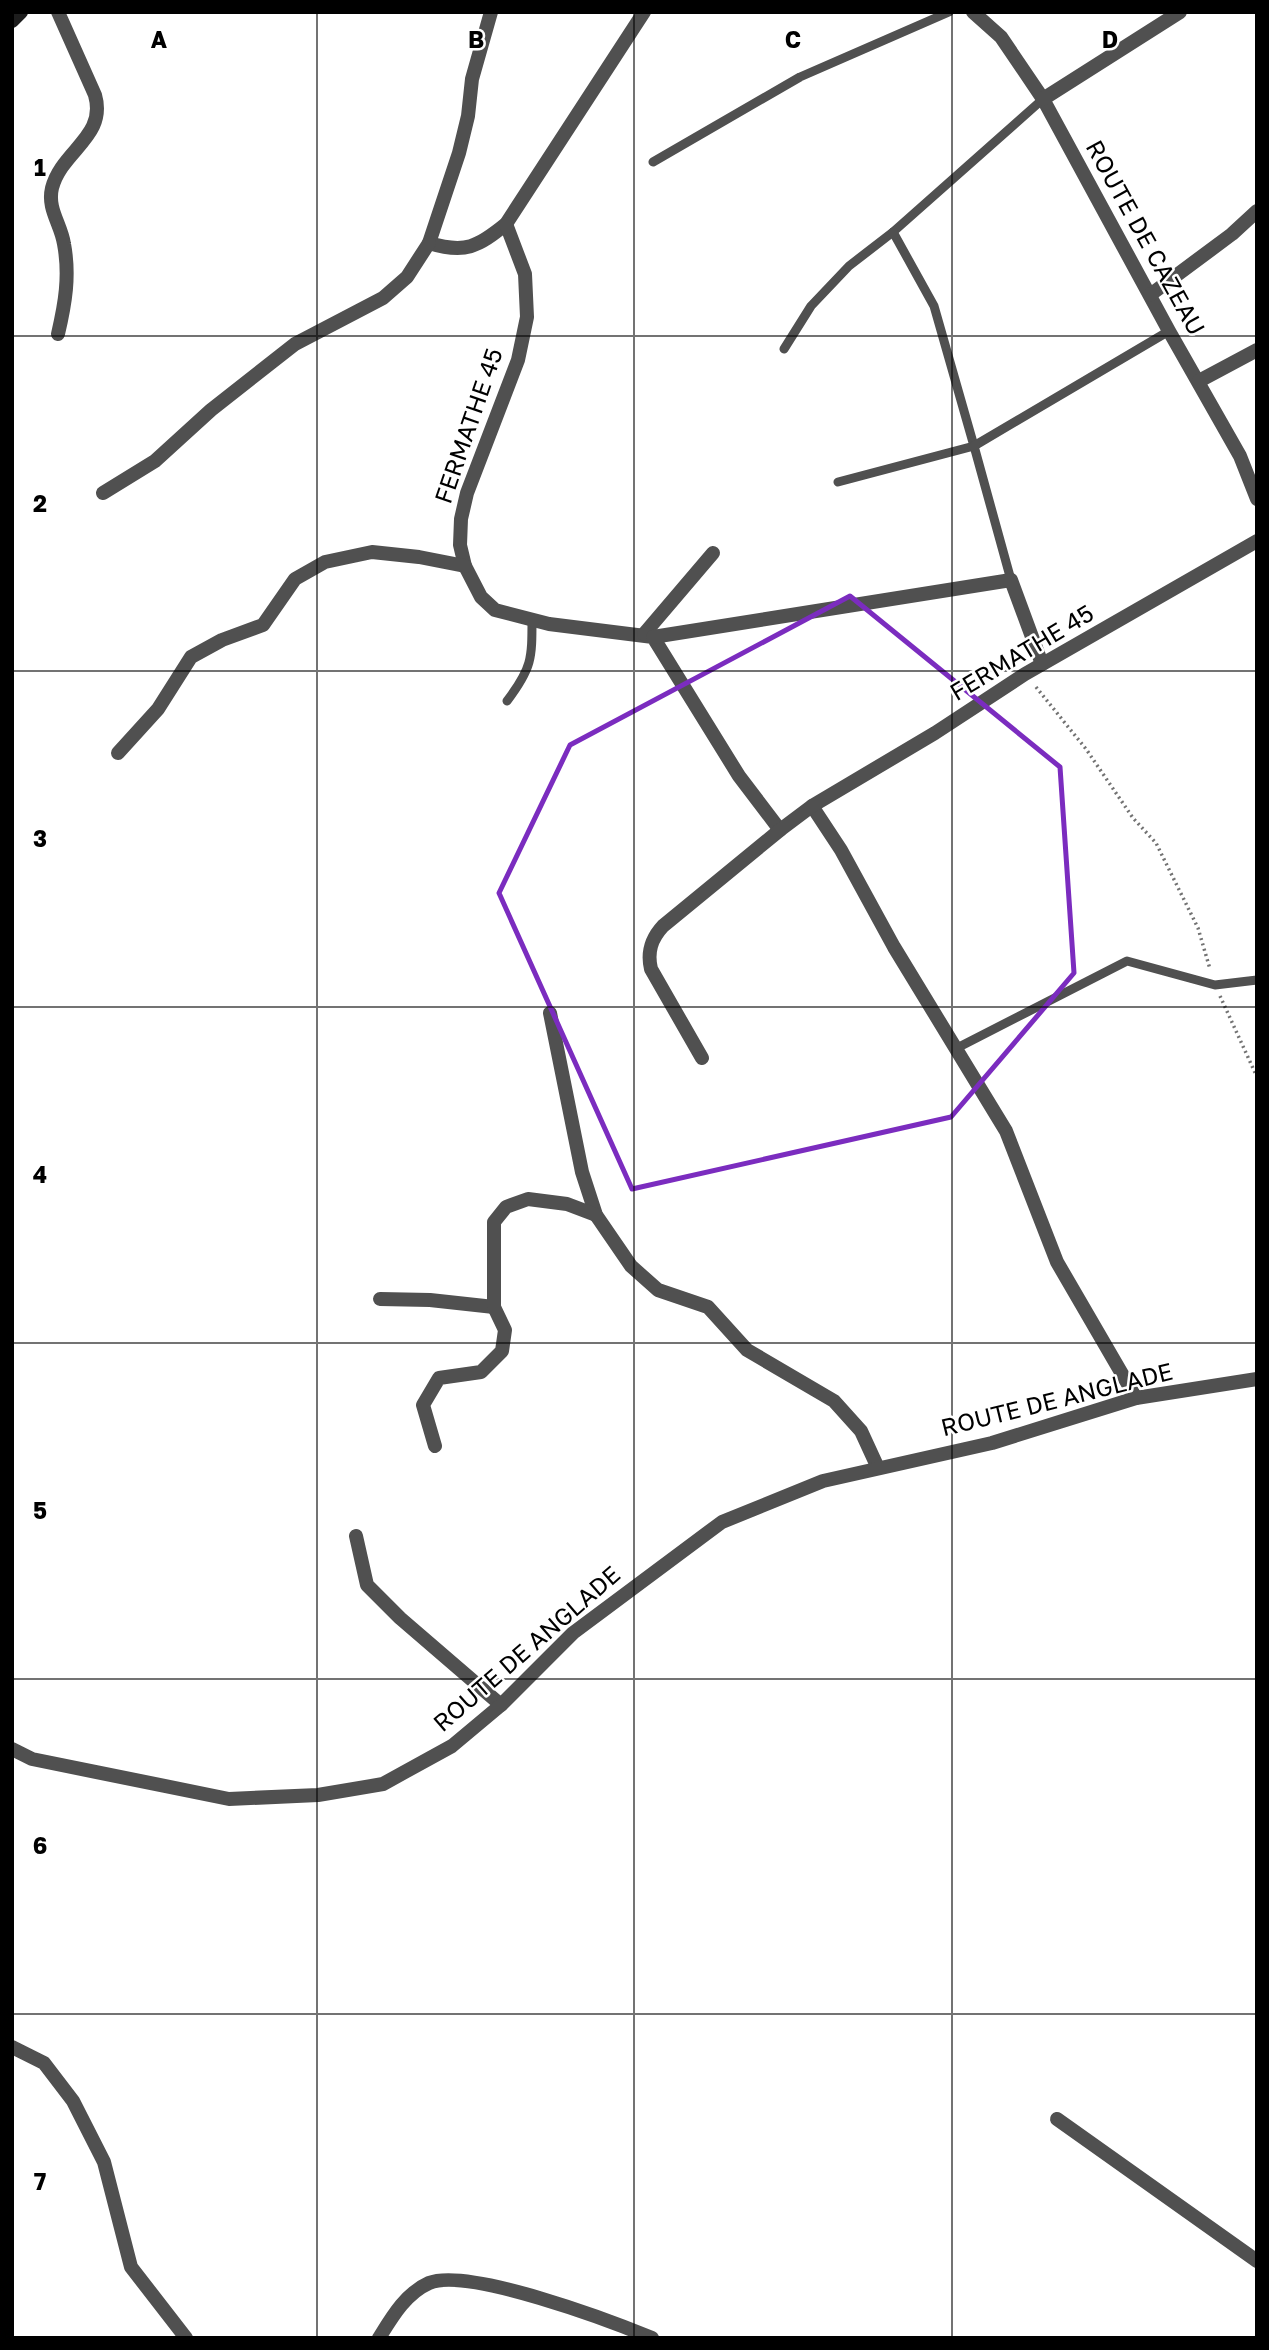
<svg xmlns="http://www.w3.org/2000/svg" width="1269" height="2350" font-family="'Golos Text',sans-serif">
	<rect width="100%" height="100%" fill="#fff"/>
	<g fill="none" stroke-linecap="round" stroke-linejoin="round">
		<g stroke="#727272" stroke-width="3.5" stroke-dasharray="2 3.5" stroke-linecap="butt">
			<polyline points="1036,687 1086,749 1133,818 1156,843 1198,928 1210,969"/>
			<polyline points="1220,996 1257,1077"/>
		</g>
		<g stroke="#505050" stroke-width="9">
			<polyline points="653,162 800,77 949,12"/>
			<polyline points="784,349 811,306 849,266 893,232 1043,99"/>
			<polyline points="838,482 974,446 934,306 893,232"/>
			<polyline points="1011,580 974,446 1169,331"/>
			<path d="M507 701C532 668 532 659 532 619"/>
			<polyline points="957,1048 1127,961 1215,985 1257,980"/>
		</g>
		<g stroke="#505050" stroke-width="14">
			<path d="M491 12 472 79 468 116 459 153 429 243C465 254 478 247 506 224L644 12"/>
			<polyline points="973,12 1001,37 1043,99 1169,331 1240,456 1257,499"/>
			<polyline points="1043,99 1180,12"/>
			<polyline points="506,224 525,274 527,317 518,360 467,493 461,519 460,545 465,566 481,597 495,610 549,624 653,637 739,776 780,830"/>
			<polyline points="1150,295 1232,234 1257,211"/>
			<path d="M58 334C65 304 70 276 64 244 61 224 47 209 52 188 62 150 107 137 95 95L58 12"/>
			<polyline points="1199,381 1257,350"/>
			<polyline points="103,493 155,461 211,410 295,344 383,298 407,277 429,243"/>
			<polyline points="644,634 713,553"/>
			<polyline points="653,637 1011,580 1042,664"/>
			<polyline points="118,753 158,709 191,657 222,640 263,625 295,579 325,562 372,552 419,557 465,566"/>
			<polyline points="812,806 841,850 894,947 1006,1131 1057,1262 1136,1398"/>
			<polyline points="550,1013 582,1172 596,1215 631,1266 658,1290 708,1307 747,1350 834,1401 861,1431 878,1468"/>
			<path d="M702 1058 651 969C647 952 651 939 663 926L780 830 812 806 935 733 1025 674 1257 541"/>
			<polyline points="380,1299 430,1300 494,1307"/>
			<polyline points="435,1446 423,1405 439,1378 481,1372 502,1351 505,1330 494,1307 494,1222 506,1207 528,1199 567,1204 596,1215"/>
			<polyline points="356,1536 367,1585 400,1618 501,1705"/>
			<polyline points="12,2047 44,2063 73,2101 104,2162 131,2267 186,2338"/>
			<polyline points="1057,2119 1257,2261"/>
			<path d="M379 2338C392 2317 406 2293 429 2283 468 2267 611 2321 652 2338"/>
		</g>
		<polyline stroke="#505050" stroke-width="14" points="12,1749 32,1759 229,1799 318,1795 383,1784 452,1746 501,1705 573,1633 722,1522 823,1481 992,1443 1136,1398 1257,1379"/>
		<polyline stroke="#1d1d1d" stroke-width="14" points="12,21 21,12"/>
	</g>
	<path fill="none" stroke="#7b2cbf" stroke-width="5" stroke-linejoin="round" d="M850 596 1060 767 1074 973 951 1117 632 1189 499 893 570 745Z"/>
	<path fill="none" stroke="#000" stroke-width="2" stroke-opacity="0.55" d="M317 12V2338M634 12V2338M952 12V2338M12 336H1257M12 671H1257M12 1007H1257M12 1343H1257M12 1679H1257M12 2014H1257"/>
	<g text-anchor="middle" stroke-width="5" stroke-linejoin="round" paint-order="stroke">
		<g font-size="24" fill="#000" stroke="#fff">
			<text transform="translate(1145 238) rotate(61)" y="8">ROUTE DE CAZEAU</text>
			<text transform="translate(469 426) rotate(-71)" y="8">FERMATHE 45</text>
			<text transform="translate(1022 653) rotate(-31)" y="8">FERMATHE 45</text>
			<text transform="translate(1057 1400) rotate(-14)" y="8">ROUTE DE ANGLADE</text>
			<text transform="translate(527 1649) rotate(-41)" y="8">ROUTE DE ANGLADE</text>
		</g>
	</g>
	<g font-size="23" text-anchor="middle" font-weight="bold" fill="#000" stroke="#fff" stroke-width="5" stroke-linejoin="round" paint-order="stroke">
		<text x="159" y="48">A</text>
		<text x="476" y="48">B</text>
		<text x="793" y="48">C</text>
		<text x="1110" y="48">D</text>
		<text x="40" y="176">1</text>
		<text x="40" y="512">2</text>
		<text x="40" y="847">3</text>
		<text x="40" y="1183">4</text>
		<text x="40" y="1519">5</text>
		<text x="40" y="1854">6</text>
		<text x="40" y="2190">7</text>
	</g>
	<rect width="1269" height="2350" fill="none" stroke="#000000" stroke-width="28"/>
</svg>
